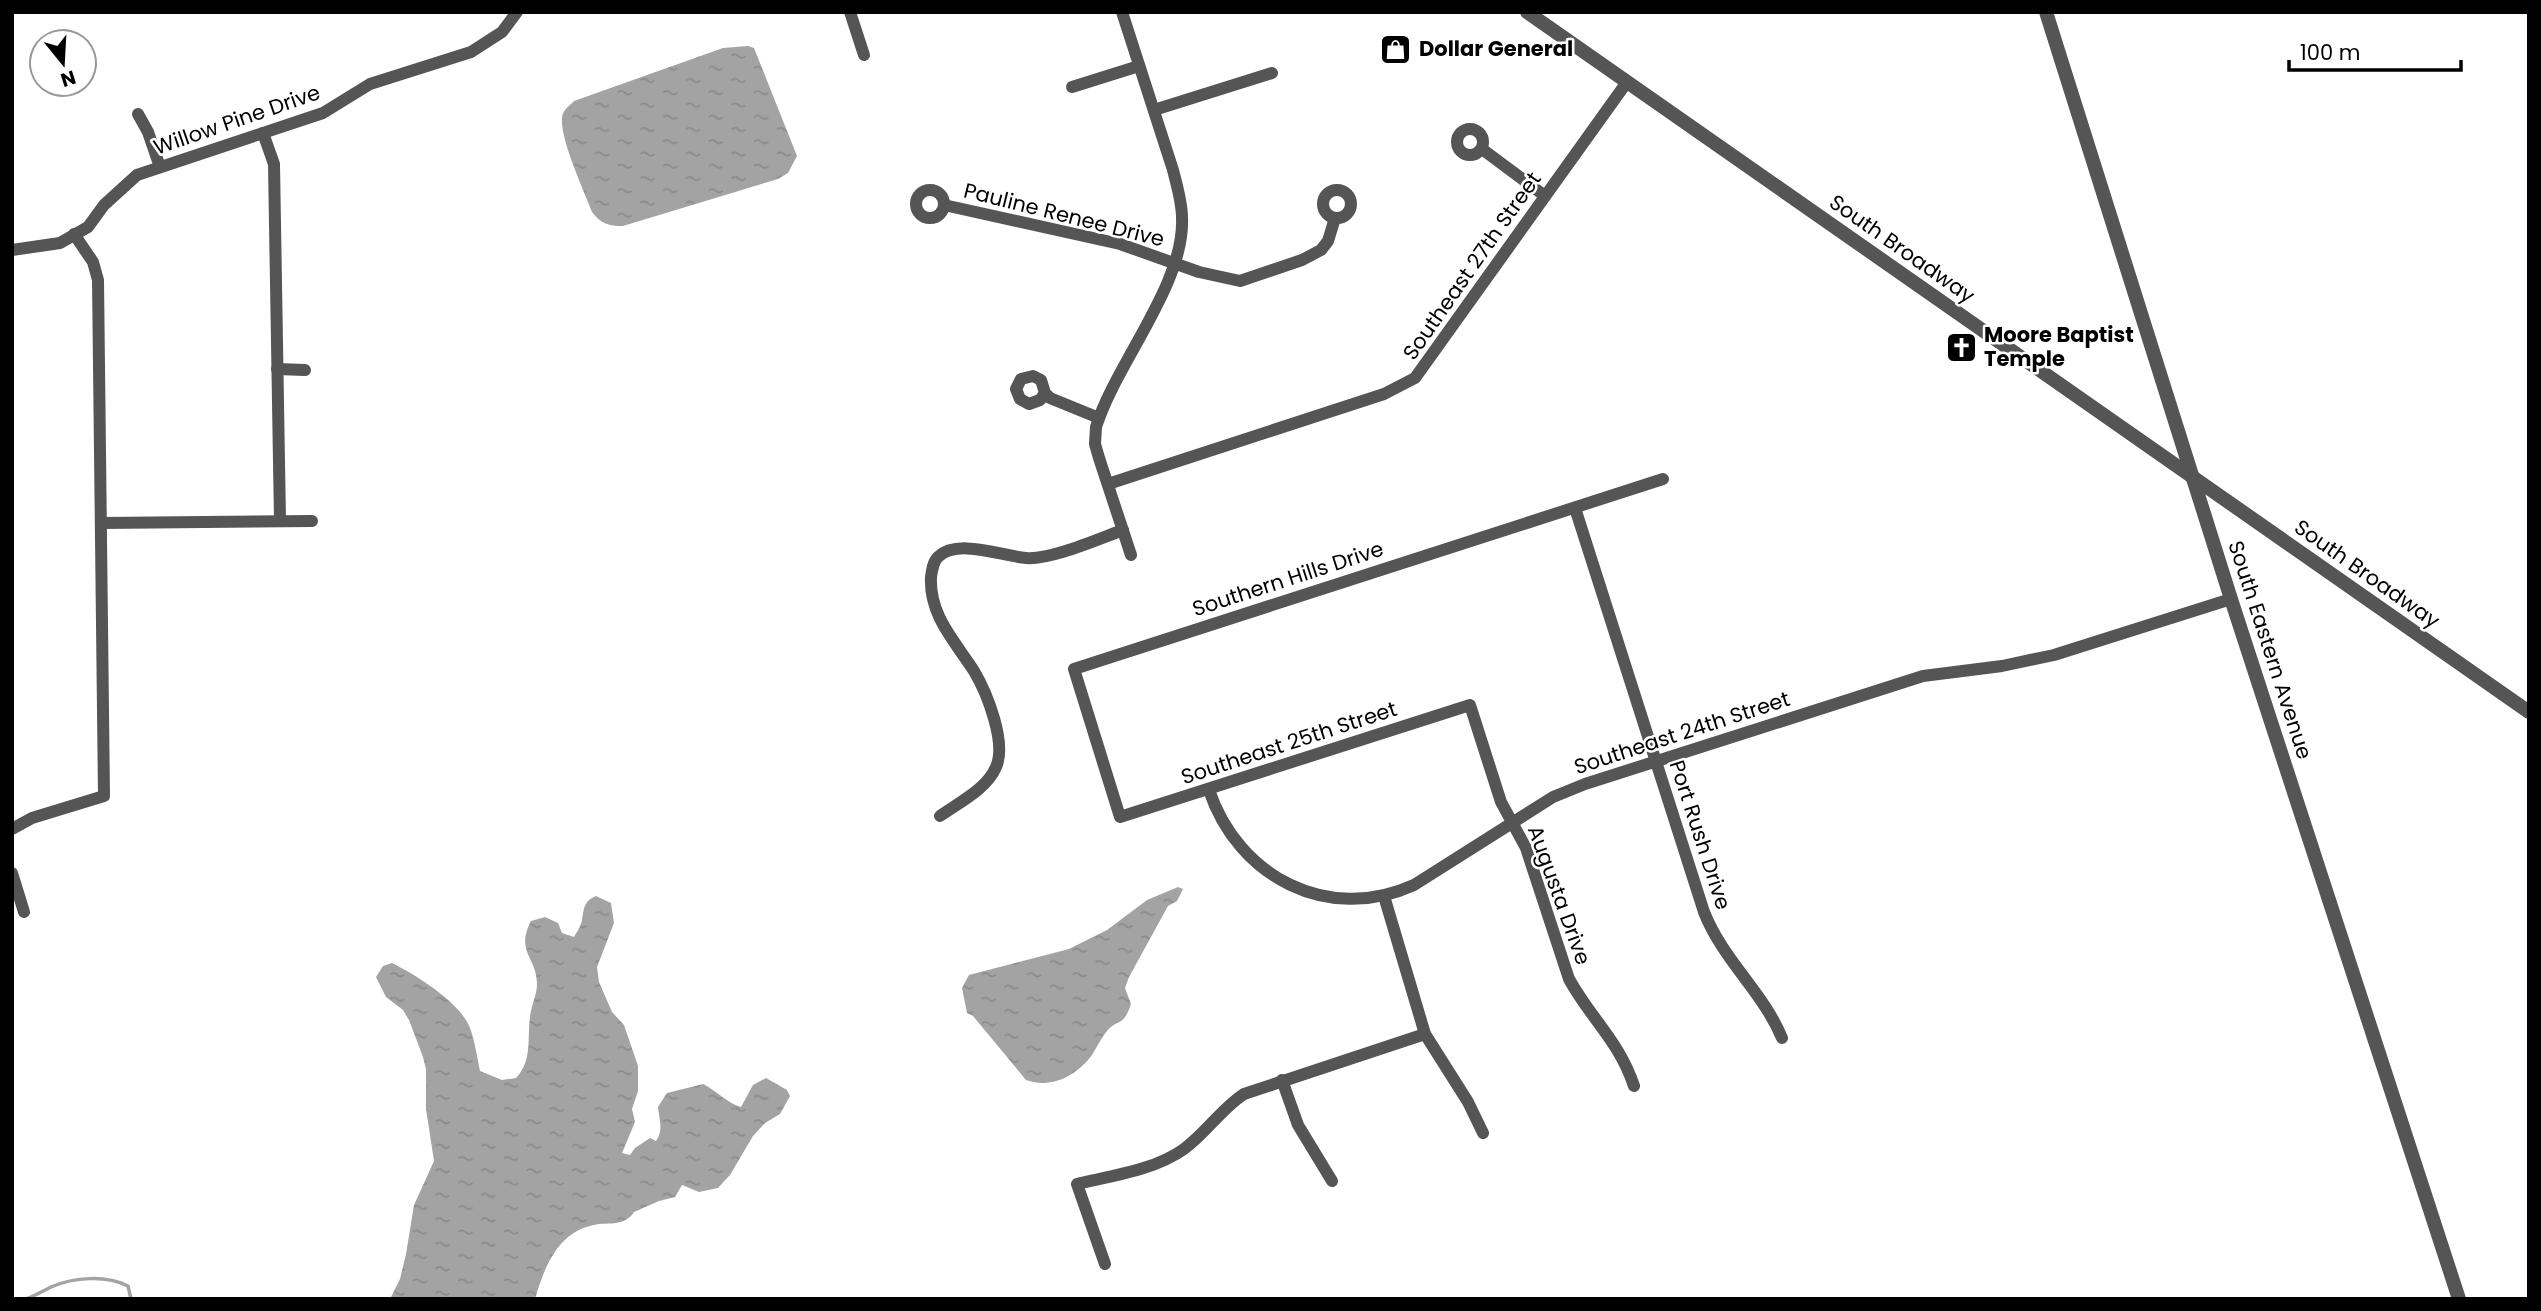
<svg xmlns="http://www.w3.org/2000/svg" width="2541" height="1311" font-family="Poppins,sans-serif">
	<defs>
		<pattern id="water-ripples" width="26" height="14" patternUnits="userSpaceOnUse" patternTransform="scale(1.75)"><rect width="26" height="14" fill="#a3a3a3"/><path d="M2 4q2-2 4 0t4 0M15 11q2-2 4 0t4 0" fill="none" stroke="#8b8b8b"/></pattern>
	</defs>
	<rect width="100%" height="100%" fill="#fff"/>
	<g fill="url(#water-ripples)">
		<path d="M748 46 754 48 797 156 788 173 778 179 623 226C609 226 601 224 592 212 584 191 560 139 562 118 562 111 569 106 574 101L723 48Z"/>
		<path d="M1178 887 1183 889 1177 901 1168 906 1129 977 1125 988 1131 1004C1123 1028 1118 1018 1107 1031 1101 1038 1097 1047 1092 1055 1076 1076 1052 1089 1026 1080L973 1016 967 1013 962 988 969 975 1069 949 1107 930 1147 900Z"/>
		<path d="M596 896 611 903 614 923 597 967 599 982 612 1012 624 1025 638 1066V1091L632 1109 635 1122 622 1153 630 1155 635 1148 650 1138 656 1141C664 1130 659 1119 658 1107L667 1093 703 1084C717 1091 727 1103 741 1107L753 1085 766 1078 787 1090 790 1096 780 1114 765 1123 753 1136 730 1175 718 1188 699 1192 682 1185 675 1197 659 1201 634 1212C626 1225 612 1223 599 1224 559 1229 545 1265 535 1299H390L400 1279 406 1254 414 1205 434 1161 426 1109V1069L423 1057 409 1020 403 1010 386 997 376 977 383 966 392 963C416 975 460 1002 470 1028 475 1042 477 1056 480 1071L502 1080 516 1078C534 1059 526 1035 531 1011 533 1001 537 994 537 984 537 957 515 952 531 921L545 917 558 923 562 933 574 937C577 932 581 926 582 920 584 908 584 901 596 896Z"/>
	</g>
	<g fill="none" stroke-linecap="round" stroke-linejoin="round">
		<path stroke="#a3a3a3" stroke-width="3.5" d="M26 1299C35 1296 43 1291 51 1287 74 1277 106 1275 128 1286L131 1299"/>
		<g stroke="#555" stroke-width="12">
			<polyline points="850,12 864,55"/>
			<path d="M1122 12 1173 170C1177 186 1182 202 1182 218 1185 284 1116 363 1096 427L1095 444 1099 458 1131 555"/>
			<polyline points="1072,87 1139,66"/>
			<polyline points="1154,110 1272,73"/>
			<polyline points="138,114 148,132 160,167"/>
			<circle cx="1470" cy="142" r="13"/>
			<polyline points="263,133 274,164 280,521"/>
			<polyline points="1482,149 1545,196"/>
			<circle cx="1337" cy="204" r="14"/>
			<circle cx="930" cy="204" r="14"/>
			<polyline points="944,205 1120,244 1199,272 1240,281 1302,260 1321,250 1328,241 1335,218"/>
			<polyline points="12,250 60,243 88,227 104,205 137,175 323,113 370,84 471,52 502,32 517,12"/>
			<polyline points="277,369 305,370"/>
			<polyline points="1045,393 1040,400 1029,404 1020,399 1016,389 1021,379 1033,376 1041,380 1045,393 1050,398 1099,418"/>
			<polyline points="1108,484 1384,394 1415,378 1627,82"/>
			<path d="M1575 508 1704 912C1723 960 1763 992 1782 1038"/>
			<polyline points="101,523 312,521"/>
			<path d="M1209 790C1238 877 1328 924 1414 885L1553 797 1585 784 1923 676 2002 666 2054 655 2231 599"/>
			<path d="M940 816C958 803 987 789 996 767 1007 743 987 693 974 671 954 640 929 615 931 577 932 570 933 562 938 557 957 538 1002 556 1026 558 1051 560 1098 539 1123 530"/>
			<polyline points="12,829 32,818 104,796 98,280 93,262 74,234"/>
			<polyline points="12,873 24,912"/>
			<polyline points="1384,896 1425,1034 1468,1102 1483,1133"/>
			<polyline points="1282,1080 1298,1125 1332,1181"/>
			<path d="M1634 1086C1619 1041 1591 1019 1569 979L1526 848 1501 802 1470 705 1120 817 1074 669 1663 479"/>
			<path d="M1105 1264 1077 1184C1111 1176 1155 1170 1184 1149 1206 1133 1221 1109 1244 1094L1425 1034"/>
		</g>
		<g stroke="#555" stroke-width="14">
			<polyline points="1527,12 2529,712"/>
			<polyline points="2046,12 2231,599 2459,1299"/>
		</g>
	</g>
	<defs>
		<symbol id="shop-square" viewBox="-11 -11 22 22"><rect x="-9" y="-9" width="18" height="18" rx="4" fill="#000" stroke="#fff"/><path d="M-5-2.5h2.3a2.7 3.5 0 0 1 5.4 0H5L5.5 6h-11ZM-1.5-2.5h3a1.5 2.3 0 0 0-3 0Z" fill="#fff"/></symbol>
		<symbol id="church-square" viewBox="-11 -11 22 22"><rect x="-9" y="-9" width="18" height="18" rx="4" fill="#000" stroke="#fff"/><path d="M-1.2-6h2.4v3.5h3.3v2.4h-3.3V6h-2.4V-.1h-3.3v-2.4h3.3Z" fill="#fff"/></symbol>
	</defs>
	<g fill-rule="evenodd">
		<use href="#shop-square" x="1378" y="32" width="35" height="35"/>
		<use href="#church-square" x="1944" y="330" width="35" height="35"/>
	</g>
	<g text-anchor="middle" stroke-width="5" stroke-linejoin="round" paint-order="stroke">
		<g font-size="21" font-weight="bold" fill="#000" stroke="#fff" text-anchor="start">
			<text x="1419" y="56">Dollar General</text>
			<text x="1984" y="342">Moore Baptist<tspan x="1984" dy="24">Temple</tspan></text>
		</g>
		<g font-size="21" fill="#000" stroke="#fff">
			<text transform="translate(237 120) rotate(-19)" y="7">Willow Pine Drive</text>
			<text transform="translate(1064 215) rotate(14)" y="7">Pauline Renee Drive</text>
			<text transform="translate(1902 249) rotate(35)" y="7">South Broadway</text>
			<text transform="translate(1472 266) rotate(-55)" y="7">Southeast 27th Street</text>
			<text transform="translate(2367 574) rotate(35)" y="7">South Broadway</text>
			<text transform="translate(1288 579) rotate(-18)" y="7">Southern Hills Drive</text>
			<text transform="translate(2270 650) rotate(72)" y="7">South Eastern Avenue</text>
			<text transform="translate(1682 733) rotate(-18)" y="7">Southeast 24th Street</text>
			<text transform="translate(1289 743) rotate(-18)" y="7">Southeast 25th Street</text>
			<text transform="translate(1700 835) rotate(72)" y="7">Port Rush Drive</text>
			<text transform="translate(1559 895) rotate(70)" y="7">Augusta Drive</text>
		</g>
	</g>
	<rect width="2541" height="1311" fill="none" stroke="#000000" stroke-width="28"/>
	<g transform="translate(63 63) rotate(162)"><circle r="33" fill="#ffffff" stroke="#999999" stroke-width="2"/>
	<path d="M0-5L12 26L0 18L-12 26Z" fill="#000000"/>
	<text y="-10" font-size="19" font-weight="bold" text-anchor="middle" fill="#000000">N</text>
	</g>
	<path d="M2289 60v10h172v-10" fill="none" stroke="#000000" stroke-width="3.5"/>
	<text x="2300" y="60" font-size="21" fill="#000000" stroke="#ffffff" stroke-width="5" paint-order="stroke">100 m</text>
</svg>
